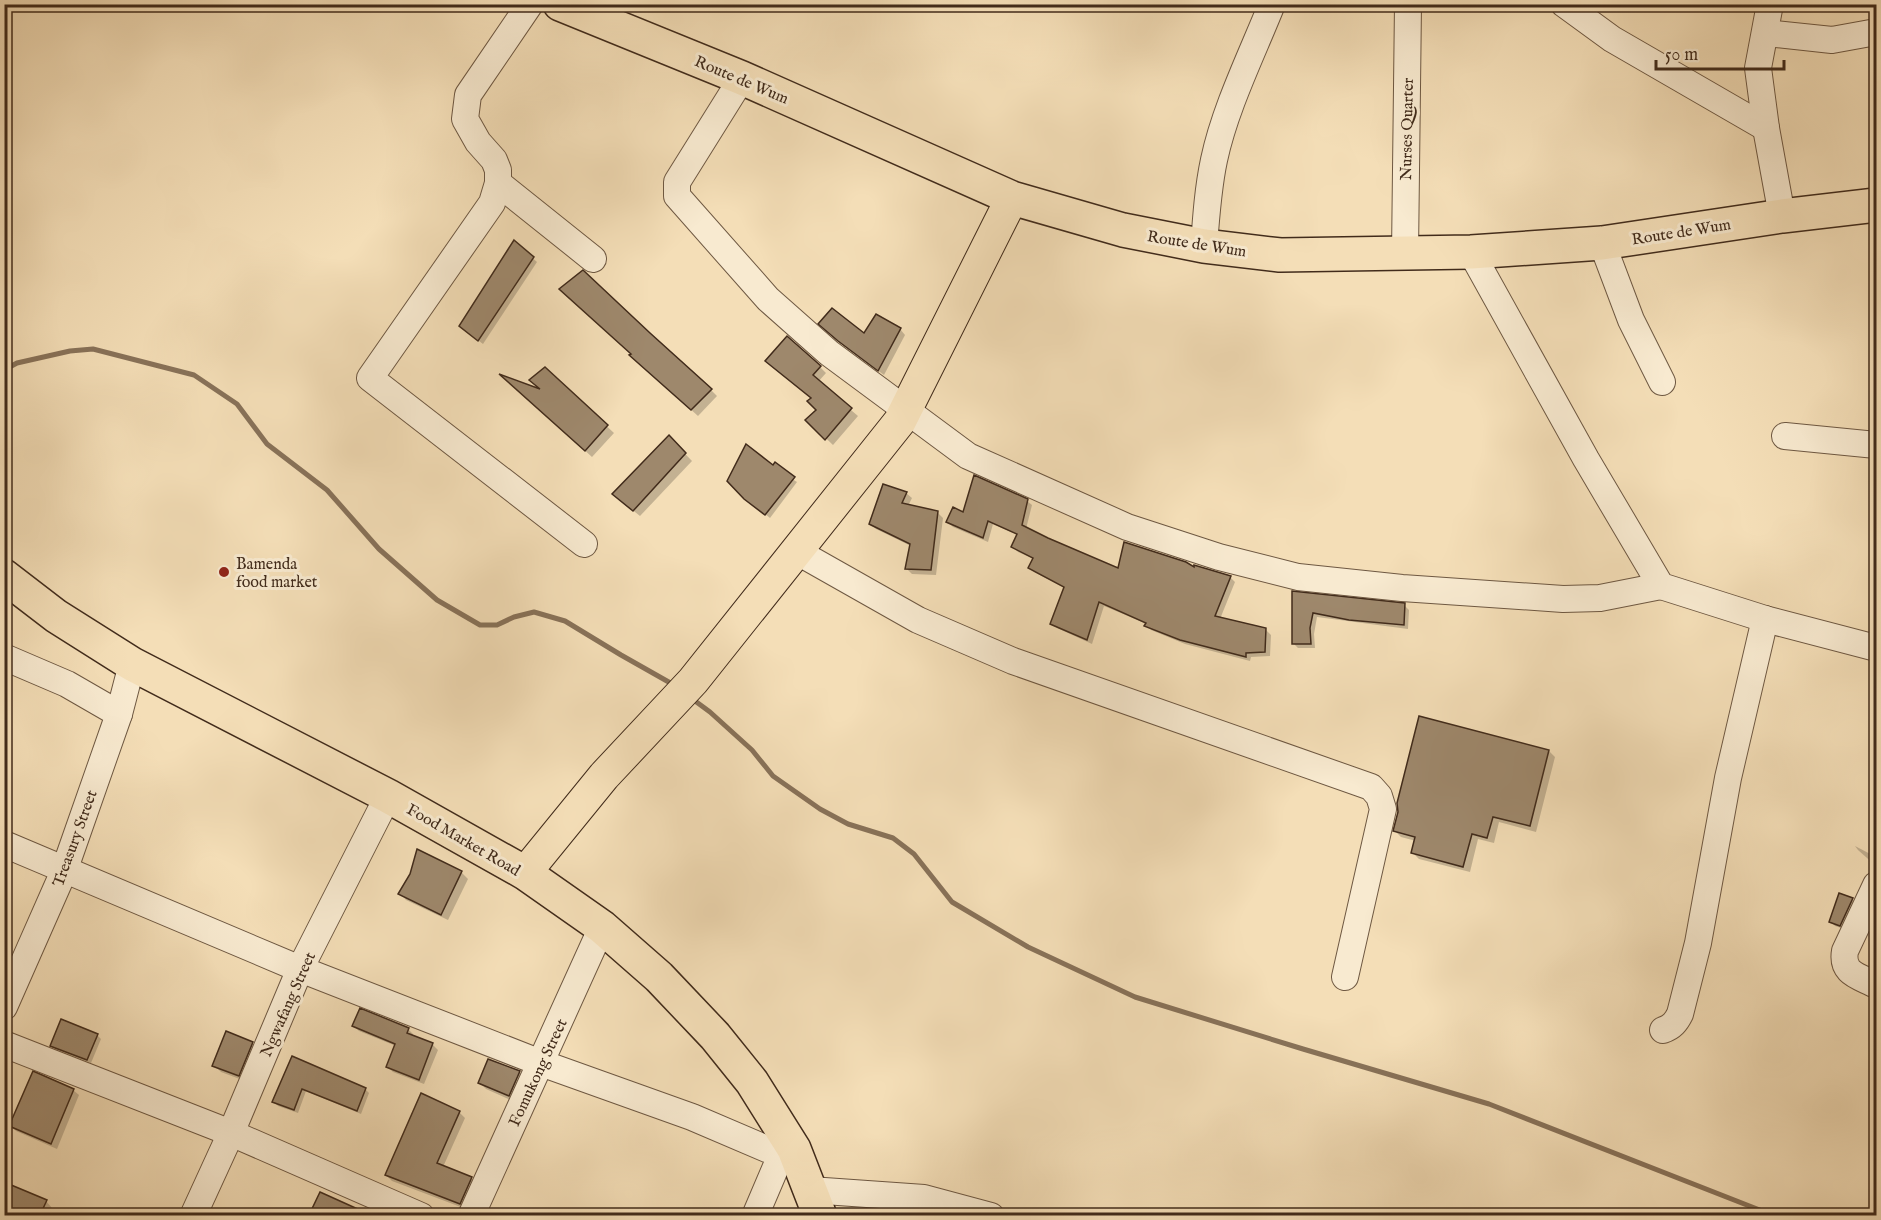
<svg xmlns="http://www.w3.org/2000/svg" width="1881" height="1220" font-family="'IM FELL English',serif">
	<rect width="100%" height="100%" fill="#f4deb7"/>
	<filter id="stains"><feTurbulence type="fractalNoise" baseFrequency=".00333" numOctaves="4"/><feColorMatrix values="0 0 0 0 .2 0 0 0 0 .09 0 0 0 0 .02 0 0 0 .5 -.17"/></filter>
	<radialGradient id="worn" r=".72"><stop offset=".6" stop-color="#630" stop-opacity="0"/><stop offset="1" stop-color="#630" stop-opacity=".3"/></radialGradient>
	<g fill="#0003">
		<polygon points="514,242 537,262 483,344 465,330"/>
		<polygon points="900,329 905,335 884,375 846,347 865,335"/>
		<polygon points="637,361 711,390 717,396 698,416"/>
		<polygon points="773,367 820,367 826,373 818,382 858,416 833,445 807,420 818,410 813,398"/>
		<polygon points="545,369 614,433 592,457 505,378 542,391 531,380"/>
		<polygon points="669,437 692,461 640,516 620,500"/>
		<polygon points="773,467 797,482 770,518 750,502"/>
		<polygon points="906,493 912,498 908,506 937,512 943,518 936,575 912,574 907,569 911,546 876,529 870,524"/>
		<polygon points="1027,501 1032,505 1026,529 1119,570 1195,569 1230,577 1235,582 1220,619 1266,630 1271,635 1270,656 1251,657 1250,661 1185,644 1151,630 1147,624 1104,606 1092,644 1057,628 1052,623 1065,588 1034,572 1030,567 1034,559 1018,552 1013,547 1018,535 993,524 988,542 953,527 948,522 964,514"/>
		<polygon points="1293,593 1404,605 1409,610 1408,629 1317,617 1314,634 1315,648 1298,648 1293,643"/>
		<polygon points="1549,751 1555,757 1536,832 1499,822 1494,843 1478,839 1470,872 1419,859 1413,853 1416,841 1401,837 1395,831"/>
		<polygon points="1855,846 1876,857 1876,866 1858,850"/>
		<polygon points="461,872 468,879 448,920 406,900 400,893"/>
		<polygon points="1840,895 1852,900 1856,903 1844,929 1835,926 1831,922"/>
		<polygon points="354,1026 408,1029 413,1034 412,1037 433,1045 438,1050 424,1084 393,1072 388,1067 396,1046 359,1031"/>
		<polygon points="97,1035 101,1039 91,1063 56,1050 52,1046"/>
		<polygon points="252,1043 259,1049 245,1081 221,1072 214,1065"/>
		<polygon points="293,1058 365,1089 369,1093 361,1114 306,1091 298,1113 278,1106 274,1102"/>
		<polygon points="519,1072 526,1079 515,1102 486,1089 480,1083"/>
		<polygon points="73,1090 79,1095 57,1149 16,1131 11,1126"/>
		<polygon points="459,1112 465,1118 443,1167 471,1179 477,1184 466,1209 392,1181 386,1175"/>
		<polygon points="4,1184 46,1201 52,1208 49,1216 4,1216"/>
		<polygon points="320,1194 355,1210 360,1216 311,1216"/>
	</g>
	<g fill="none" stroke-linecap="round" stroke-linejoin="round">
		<g stroke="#887259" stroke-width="5">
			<polyline points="4,370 17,363 70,351 93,349 194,375 237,404 267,444 327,490 379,549 437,600 480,625 497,625 514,617 534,612 565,621 621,655 674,685"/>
			<polyline points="691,698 710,712 752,750 773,776 820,809 848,824 893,838 914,854 952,902 1028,947 1135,997 1303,1049 1489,1104 1775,1216"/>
		</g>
	</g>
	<g fill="#9e886c" stroke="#412b1b" stroke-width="1.5">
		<polygon points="514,240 534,257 478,341 459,326"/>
		<polygon points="583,270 650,333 712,389 691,410 629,355 631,354 559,289"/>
		<polygon points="832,308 864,333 876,314 901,328 878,371 838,341 818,324"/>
		<polygon points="787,336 821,366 813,375 852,408 825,440 805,420 816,410 807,401 811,398 765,361"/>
		<polygon points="545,367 608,425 585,451 499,374 540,389 529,380"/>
		<polygon points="669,435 686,453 633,511 612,494"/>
		<polygon points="746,444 773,465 775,462 795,477 765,515 744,499 727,481"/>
		<polygon points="974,475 1028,499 1022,525 1048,538 1118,568 1124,542 1186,562 1194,567 1194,565 1231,576 1215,616 1266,628 1265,652 1246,653 1246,657 1180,640 1144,626 1146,623 1099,602 1087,640 1050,624 1064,587 1028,568 1033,558 1011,547 1017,534 988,521 983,538 946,522 953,507 963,512"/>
		<polygon points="883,484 907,492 902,503 938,511 931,570 905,569 910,544 869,524"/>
		<polygon points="1292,591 1405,603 1404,625 1349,620 1313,613 1310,628 1311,644 1292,644"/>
		<polygon points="1419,716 1549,750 1530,826 1493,817 1487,838 1472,834 1463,867 1411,853 1415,837 1393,831 1398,812 1397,803"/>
		<polygon points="417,849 462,871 441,915 398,894 410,874"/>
		<polygon points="1839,893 1853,898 1840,926 1829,922"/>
		<polygon points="360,1008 409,1028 407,1033 433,1043 419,1080 386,1067 395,1044 352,1026"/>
		<polygon points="61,1019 98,1034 87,1060 50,1046"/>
		<polygon points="226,1031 253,1042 239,1076 212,1066"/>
		<polygon points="292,1056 366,1088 357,1111 302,1089 294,1110 272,1102"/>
		<polygon points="488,1059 520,1071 509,1096 478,1083"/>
		<polygon points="33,1071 74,1089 51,1144 9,1126"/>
		<polygon points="421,1093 460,1111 437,1163 472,1177 460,1204 385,1175"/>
		<polygon points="4,1182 47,1200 40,1215 4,1215"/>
		<polygon points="320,1192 371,1215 309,1215"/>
	</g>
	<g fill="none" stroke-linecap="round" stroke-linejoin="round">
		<defs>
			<g id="minor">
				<polyline points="530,4 468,95 465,119 478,142 494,160 498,170 498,183 492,203 370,378 584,544"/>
				<polyline points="1564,4 1612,39 1766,128"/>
				<polyline points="1770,4 1758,68 1766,128 1782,216"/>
				<polyline points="1766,33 1832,40 1876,32"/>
				<polyline points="742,78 677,182 677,196 768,299 829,353 968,456 1127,527 1219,557 1298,577 1402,588 1563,599 1600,598 1661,586"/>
				<polyline points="498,183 593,259"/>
				<polyline points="1602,243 1631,320 1662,382"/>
				<path d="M1204 246C1206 217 1208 188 1214 160 1225 108 1252 54 1272 4"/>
				<polyline points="1471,252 1586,459 1661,586 1765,619 1876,648"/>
				<polyline points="1405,253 1408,4"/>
				<polyline points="1785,436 1876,445"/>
				<polyline points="796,551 918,620 1013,661 1371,787 1379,796 1383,809 1345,977"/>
				<polyline points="4,657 67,684 119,714"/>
				<polyline points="4,844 300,969 541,1063 692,1117 781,1155"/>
				<path d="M1876 885 1845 951C1841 974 1859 976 1876 985"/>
				<polyline points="4,1007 64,871 119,714 132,664"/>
				<path d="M1663 1030C1672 1027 1676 1022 1680 1014L1698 943 1728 778 1765 619"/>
				<polyline points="4,1044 231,1133 421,1216"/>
				<polyline points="810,1190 924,1198 991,1216"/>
				<polyline points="193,1216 231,1133 300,969 388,796"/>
				<polyline points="471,1216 602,927"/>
				<polyline points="755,1216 781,1155 794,1149"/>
			</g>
			<polyline id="major" points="525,873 604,776 693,681 900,421 1012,198"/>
			<g id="highway">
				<polyline points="560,4 742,78 1012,198 1123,230 1204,246 1280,255 1471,252 1602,243 1782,216 1876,205"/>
				<polyline points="4,576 56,616 132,664 388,796 525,873 602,927 659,977 715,1036 752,1082 794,1149 820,1216"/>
			</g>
		</defs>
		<use href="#minor" stroke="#6e5842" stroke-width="28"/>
		<use href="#major" stroke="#412b1b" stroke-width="34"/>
		<use href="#highway" stroke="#412b1b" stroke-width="36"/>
		<use href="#minor" stroke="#f8ead0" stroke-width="26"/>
		<use href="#major" stroke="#f4deb7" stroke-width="32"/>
		<use href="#highway" stroke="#f4deb7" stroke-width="33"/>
	</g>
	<circle fill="#8f2418" stroke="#f8ead0" stroke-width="2" cx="224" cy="572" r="6"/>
	<g text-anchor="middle" stroke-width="6" stroke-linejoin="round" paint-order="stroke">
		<g font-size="16" fill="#412b1b" stroke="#f8ead0">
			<text transform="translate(742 79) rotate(23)" y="6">Route de Wum</text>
			<text transform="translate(1406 129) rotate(-89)" y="6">Nurses Quarter</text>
			<text transform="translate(1681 231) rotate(-9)" y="6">Route de Wum</text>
			<text transform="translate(1197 243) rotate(9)" y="6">Route de Wum</text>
			<text transform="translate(74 838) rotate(-70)" y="6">Treasury Street</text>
			<text transform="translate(464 839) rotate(30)" y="6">Food Market Road</text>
			<text transform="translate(287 1004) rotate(-66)" y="6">Ngwafang Street</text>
			<text transform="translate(537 1072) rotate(-65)" y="6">Fomukong Street</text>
		</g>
		<g font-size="16" fill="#412b1b" stroke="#f8ead0" text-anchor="start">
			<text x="236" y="569">Bamenda<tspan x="236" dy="18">food market</tspan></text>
		</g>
	</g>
	<rect width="1881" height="1220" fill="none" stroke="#f4deb7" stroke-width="24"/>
	<rect x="6" y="6" width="1869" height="1208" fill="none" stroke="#412b1b" stroke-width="3"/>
	<rect x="12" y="12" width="1857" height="1196" fill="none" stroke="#412b1b" stroke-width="1.5"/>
	<path d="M1656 60v9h128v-9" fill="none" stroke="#412b1b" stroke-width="3"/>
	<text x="1665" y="60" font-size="18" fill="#412b1b" stroke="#f8ead0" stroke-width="4.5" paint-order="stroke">50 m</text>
	<rect width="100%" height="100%" filter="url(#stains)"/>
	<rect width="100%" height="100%" fill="url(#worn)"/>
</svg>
